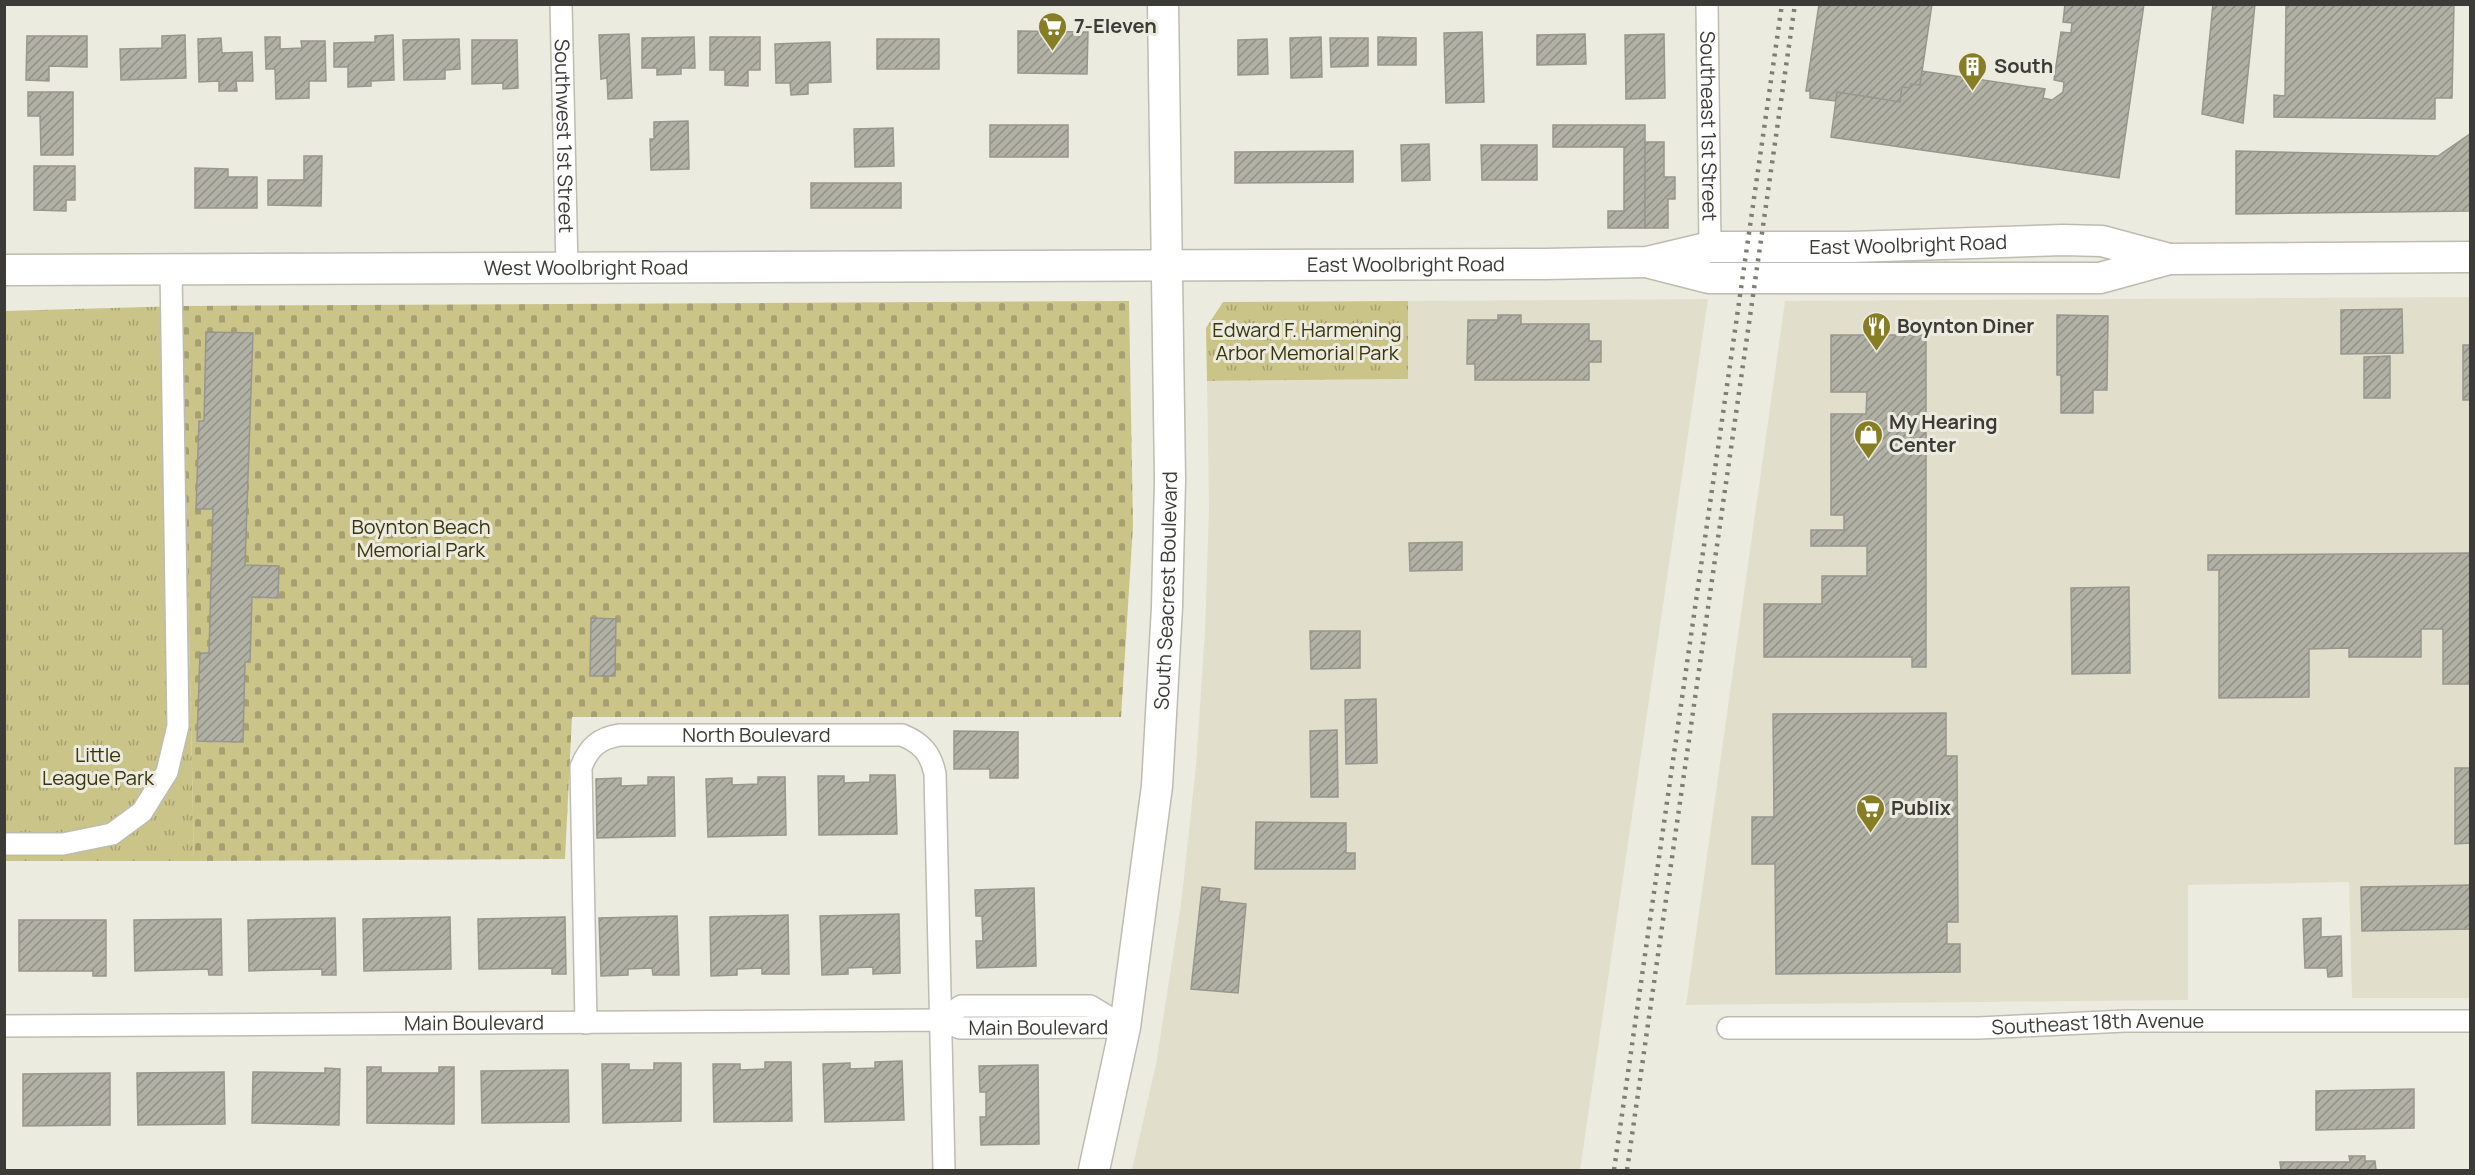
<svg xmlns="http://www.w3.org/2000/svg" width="2475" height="1175" font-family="Manrope,sans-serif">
	<defs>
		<pattern id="cemetery-stones" width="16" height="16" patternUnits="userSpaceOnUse" patternTransform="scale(1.5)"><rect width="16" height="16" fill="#cbc489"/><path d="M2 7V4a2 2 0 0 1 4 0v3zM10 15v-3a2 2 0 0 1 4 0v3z" fill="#a6a071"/></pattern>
		<pattern id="park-tufts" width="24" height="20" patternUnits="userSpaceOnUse" patternTransform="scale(1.5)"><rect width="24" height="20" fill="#cbc489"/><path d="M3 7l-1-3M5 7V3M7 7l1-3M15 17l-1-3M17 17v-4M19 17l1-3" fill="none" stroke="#a6a071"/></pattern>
		<pattern id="building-hatch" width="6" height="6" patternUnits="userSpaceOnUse" patternTransform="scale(1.5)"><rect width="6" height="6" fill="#b1b0a5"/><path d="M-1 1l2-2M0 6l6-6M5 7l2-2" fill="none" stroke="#919087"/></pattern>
	</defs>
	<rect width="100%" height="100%" fill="#ecebdf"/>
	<g fill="#e1dfcc">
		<polygon points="2470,297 2470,998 2352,998 2349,882 2188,885 2188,1000 1686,1005 1785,301"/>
		<polygon points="1708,299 1580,1170 1132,1170 1156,1064 1181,904 1196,766 1205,630 1209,508 1207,381 1408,379 1408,301"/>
	</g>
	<polygon fill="url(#cemetery-stones)" points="1129,301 1133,526 1121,717 572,717 565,859 194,861 182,306"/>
	<g fill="url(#park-tufts)">
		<polygon points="1408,301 1408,379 1207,381 1206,328 1223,302"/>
		<polygon points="182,306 194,861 5,861 4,311"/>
	</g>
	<g fill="url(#building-hatch)" stroke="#98978d" stroke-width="1.5">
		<polygon points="1819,4 1932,4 1920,85 1911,84 1910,88 1902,87 1900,102 1837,92 1836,101 1810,98 1810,91 1806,91"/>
		<polygon points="2065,4 2144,4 2119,178 1831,137 1837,92 1900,102 1902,87 1910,88 1911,84 1920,85 1922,71 2045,89 2043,98 2052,100 2063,92 2064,82 2054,80 2061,32 2071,33 2072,23 2063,22"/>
		<polygon points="2213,4 2255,4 2243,123 2202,114"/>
		<polygon points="2286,4 2454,4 2452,98 2435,98 2435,119 2274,117 2274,95 2285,96"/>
		<polygon points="1018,31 1088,32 1087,74 1018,73"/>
		<polygon points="1482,32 1484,102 1446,103 1444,33"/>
		<polygon points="629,34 632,98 608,99 607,78 601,79 599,35"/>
		<polygon points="1585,34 1586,64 1537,65 1537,35"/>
		<polygon points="1664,34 1665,98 1626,99 1625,35"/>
		<polygon points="185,35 186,78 121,80 120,49 162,48 162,36"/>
		<polygon points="393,35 394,80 371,81 371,86 348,87 348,67 334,67 334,43 375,42 375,36"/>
		<polygon points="27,36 87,36 87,67 49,66 49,81 26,80"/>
		<polygon points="265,37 280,37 280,49 302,48 301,41 325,41 326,81 309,81 309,98 276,99 275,69 266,69"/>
		<polygon points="694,37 695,68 681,68 681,74 657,75 657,68 642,68 642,38"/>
		<polygon points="710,37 760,37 760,70 748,70 748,86 725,85 725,70 710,70"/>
		<polygon points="1321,37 1322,77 1291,78 1290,38"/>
		<polygon points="1378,37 1416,38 1416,65 1378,65"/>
		<polygon points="221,38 222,53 252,52 253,81 236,81 237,91 219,91 219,81 199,82 198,39"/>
		<polygon points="1330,38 1368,38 1368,66 1331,67"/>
		<polygon points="459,39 460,69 445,70 445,79 404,80 403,40"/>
		<rect x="877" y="39" width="62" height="30"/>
		<polygon points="1267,39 1268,74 1238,75 1238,40"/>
		<polygon points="472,40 517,40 518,88 503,89 503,83 472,84"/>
		<polygon points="830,42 831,82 808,83 808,94 791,95 790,83 776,83 775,44"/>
		<polygon points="28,92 73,92 73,155 41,155 40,116 28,116"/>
		<polygon points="688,121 689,169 651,170 650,139 654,139 654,122"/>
		<rect x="990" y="125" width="78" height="32"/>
		<polygon points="1553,125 1645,125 1645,228 1608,228 1608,211 1624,211 1624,147 1553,147"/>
		<polygon points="893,128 894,166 855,167 854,129"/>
		<polygon points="2470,134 2470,211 2236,214 2236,151 2438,156"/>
		<polygon points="1645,142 1664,142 1664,177 1675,177 1675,199 1668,199 1668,228 1645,228"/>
		<polygon points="1429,144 1430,180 1402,181 1401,145"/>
		<polygon points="1481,145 1537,145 1537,180 1482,180"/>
		<polygon points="1353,151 1353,182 1235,183 1235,152"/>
		<polygon points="304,156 322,156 321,206 268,205 268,180 304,180"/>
		<polygon points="34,166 75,166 75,200 66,200 66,211 34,210"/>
		<polygon points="195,168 228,169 228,177 257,177 257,208 195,208"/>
		<rect x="811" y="183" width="90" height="25"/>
		<polygon points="2402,309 2403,353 2341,354 2341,310"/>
		<polygon points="1498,315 1521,315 1521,324 1589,324 1589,341 1601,341 1601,362 1589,362 1589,380 1475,380 1475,364 1467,364 1468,320 1498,320"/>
		<polygon points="2057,315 2108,316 2107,390 2093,390 2093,413 2061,413 2061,375 2057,375"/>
		<polygon points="206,332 253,333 245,565 279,566 278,598 252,597 250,662 245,662 243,742 197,741 200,653 209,653 213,509 196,509 199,421 204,421"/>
		<polygon points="1831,335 1926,335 1926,667 1912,667 1912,657 1764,657 1764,604 1822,604 1822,576 1867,576 1867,546 1811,546 1811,530 1844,530 1844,515 1831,515 1831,414 1866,414 1867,392 1831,392"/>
		<rect x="2463" y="345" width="7" height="55"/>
		<polygon points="2390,356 2390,398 2364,398 2364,357"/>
		<polygon points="1462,542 1462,570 1410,571 1409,543"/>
		<polygon points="2470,553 2470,684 2443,684 2443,629 2421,629 2421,657 2349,657 2349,648 2309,649 2309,697 2219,698 2219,570 2208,570 2208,555"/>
		<polygon points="2129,587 2130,673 2072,674 2071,588"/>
		<polygon points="591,618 616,619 615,676 590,676"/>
		<polygon points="1310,631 1360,631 1360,668 1311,669"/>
		<polygon points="1376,699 1377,763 1346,764 1345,700"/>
		<polygon points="1946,713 1946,756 1957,756 1958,922 1947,922 1947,944 1960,944 1960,972 1776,974 1775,864 1752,864 1752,817 1774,817 1773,714"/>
		<polygon points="1337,730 1338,797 1311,797 1310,731"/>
		<polygon points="954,731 1018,732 1018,778 990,778 990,769 954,769"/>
		<polygon points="2455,768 2470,768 2470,843 2455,844"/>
		<polygon points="870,775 895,775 897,834 819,835 818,776 844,776 844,783 870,782"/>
		<polygon points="648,777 674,777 675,836 597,838 596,779 621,778 621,786 648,785"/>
		<polygon points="758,777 785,777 786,835 708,837 706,779 732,778 732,785 758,784"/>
		<polygon points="1256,822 1346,823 1346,853 1355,853 1355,869 1255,869"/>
		<polygon points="2470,885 2470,929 2362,931 2361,887"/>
		<polygon points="1202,887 1220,889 1219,901 1246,904 1238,993 1191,989"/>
		<polygon points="1034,888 1036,966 977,968 976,941 983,941 982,916 976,916 975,890"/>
		<polygon points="899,914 900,973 873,974 873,967 848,968 848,974 822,975 820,916"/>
		<polygon points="788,915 789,974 762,974 762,968 737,969 737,975 711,976 710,917"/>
		<polygon points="677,916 679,975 653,975 652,968 628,969 628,975 601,976 599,918"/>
		<polygon points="450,917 451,969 364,971 363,919"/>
		<polygon points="565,917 566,974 552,974 552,968 479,969 478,919"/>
		<polygon points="335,918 336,975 322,975 322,969 249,971 248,920"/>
		<polygon points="2321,918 2321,937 2341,936 2342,976 2328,977 2327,968 2305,968 2303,919"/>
		<polygon points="221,919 222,975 209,975 208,969 135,971 134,920"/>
		<polygon points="19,920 106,920 106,976 93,976 93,971 19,971"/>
		<polygon points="902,1061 904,1120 825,1122 823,1064 850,1063 850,1069 875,1068 875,1062"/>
		<polygon points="765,1062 791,1062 792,1121 714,1122 713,1064 740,1064 740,1070 765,1069"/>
		<polygon points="654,1063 681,1063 681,1121 603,1123 602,1064 629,1064 629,1070 654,1070"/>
		<polygon points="1038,1065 1039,1144 981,1145 980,1117 986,1117 986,1092 980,1092 979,1066"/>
		<polygon points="367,1067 381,1067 381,1073 439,1073 439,1067 454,1067 454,1124 367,1123"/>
		<polygon points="325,1068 340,1069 339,1125 252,1123 253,1072 325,1073"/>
		<polygon points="568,1070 569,1122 482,1123 481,1071"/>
		<polygon points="224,1072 225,1124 138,1125 137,1073"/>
		<polygon points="110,1073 110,1125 23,1126 23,1074"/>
		<polygon points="2414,1089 2414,1128 2316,1130 2316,1091"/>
		<polygon points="2349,1156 2365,1156 2365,1161 2375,1161 2376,1170 2281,1170 2280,1162 2350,1162"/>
	</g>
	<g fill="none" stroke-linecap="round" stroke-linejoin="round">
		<defs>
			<g id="street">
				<path id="s1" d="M561 4 567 268"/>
				<path id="s2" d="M1707 4 1710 247"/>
				<polyline points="4,844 63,844 112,834 142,812 167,772 178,726 171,270"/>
				<polyline points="941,1020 961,1006 1090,1006 1125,1027"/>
				<path id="s3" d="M586 1023 581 767C589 747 599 738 620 735H902C922 743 931 754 935 774L944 1170"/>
				<path id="s4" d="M4 1026 941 1020 960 1028 1125 1027"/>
				<path id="s5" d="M1728 1028H1979L2125 1021H2470"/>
			</g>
			<g id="secondary">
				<polyline points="1650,263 1709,278 2100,278 2169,259 2470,257"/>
				<path id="s6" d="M4 270 1545 264 1647 262 1710 247H1852L2063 240 2102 241 2169 259"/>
				<path id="s7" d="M1094 1170 1125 1027 1157 786 1167 607 1170 480 1163 4"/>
			</g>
		</defs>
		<use href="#street" stroke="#bdbcb1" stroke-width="24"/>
		<use href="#secondary" stroke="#bdbcb1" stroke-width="33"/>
		<use href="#street" stroke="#fff" stroke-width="21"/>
		<use href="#secondary" stroke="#fff" stroke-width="30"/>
		<g stroke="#7f7e76" stroke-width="4.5" stroke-dasharray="3 6" stroke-linecap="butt">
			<polyline points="1614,1170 1782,4"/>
			<polyline points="1627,1170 1795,4"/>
		</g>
	</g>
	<defs>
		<symbol id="supermarket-pin" viewBox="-11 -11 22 30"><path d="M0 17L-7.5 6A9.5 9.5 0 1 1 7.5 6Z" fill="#877d24" stroke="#ecebdf"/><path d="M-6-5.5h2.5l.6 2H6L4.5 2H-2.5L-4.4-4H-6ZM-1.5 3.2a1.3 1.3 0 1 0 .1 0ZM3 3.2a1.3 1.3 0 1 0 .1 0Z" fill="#fff"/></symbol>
		<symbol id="building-pin" viewBox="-11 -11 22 30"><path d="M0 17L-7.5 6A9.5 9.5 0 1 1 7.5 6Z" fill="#877d24" stroke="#ecebdf"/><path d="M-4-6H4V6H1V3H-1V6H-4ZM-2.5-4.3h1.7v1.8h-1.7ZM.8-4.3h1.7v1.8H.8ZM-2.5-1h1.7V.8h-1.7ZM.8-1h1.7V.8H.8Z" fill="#fff"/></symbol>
		<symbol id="restaurant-pin" viewBox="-11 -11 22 30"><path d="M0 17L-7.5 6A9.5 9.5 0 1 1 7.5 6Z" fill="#877d24" stroke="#ecebdf"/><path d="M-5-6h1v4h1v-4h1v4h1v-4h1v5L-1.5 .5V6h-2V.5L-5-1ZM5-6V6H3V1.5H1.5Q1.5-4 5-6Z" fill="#fff"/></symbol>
		<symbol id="shop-pin" viewBox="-11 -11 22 30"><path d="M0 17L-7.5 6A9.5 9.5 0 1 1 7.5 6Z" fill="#877d24" stroke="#ecebdf"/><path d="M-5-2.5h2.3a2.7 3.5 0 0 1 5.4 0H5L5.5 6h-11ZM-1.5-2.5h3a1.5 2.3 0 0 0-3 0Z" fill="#fff"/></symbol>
	</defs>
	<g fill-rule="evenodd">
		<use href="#supermarket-pin" x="1036" y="10" width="33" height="45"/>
		<use href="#building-pin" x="1956" y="50" width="33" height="45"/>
		<use href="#restaurant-pin" x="1860" y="310" width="33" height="45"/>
		<use href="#shop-pin" x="1852" y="418" width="33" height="45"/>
		<use href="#supermarket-pin" x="1854" y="792" width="33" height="45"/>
	</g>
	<g text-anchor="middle" stroke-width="6" stroke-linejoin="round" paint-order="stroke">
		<g font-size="20" font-weight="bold" fill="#3c3b37" stroke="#ecebdf" text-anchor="start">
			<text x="1074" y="33">7-Eleven</text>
			<text x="1994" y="73">South</text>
			<text x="1897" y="333">Boynton Diner</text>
			<text x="1889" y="429">My Hearing<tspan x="1889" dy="23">Center</tspan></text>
			<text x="1891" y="815">Publix</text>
		</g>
		<g font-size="20" fill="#3c3b37" stroke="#ecebdf">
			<text dy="7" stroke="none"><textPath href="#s2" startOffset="122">Southeast 1st Street</textPath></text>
			<text dy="7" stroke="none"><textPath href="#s1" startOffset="132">Southwest 1st Street</textPath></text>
			<text dy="7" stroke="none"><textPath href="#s6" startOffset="1906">East Woolbright Road</textPath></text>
			<text dy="7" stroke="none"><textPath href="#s6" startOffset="1402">East Woolbright Road</textPath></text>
			<text dy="7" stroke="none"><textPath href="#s6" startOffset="582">West Woolbright Road</textPath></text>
			<text dy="7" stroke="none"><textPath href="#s7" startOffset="585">South Seacrest Boulevard</textPath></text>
			<text dy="7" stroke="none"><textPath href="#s3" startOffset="446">North Boulevard</textPath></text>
			<text dy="7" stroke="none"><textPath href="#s4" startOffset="470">Main Boulevard</textPath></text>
			<text dy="7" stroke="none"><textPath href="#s5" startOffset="370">Southeast 18th Avenue</textPath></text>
			<text dy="7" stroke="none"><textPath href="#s4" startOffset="1036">Main Boulevard</textPath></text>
		</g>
		<g font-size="20" fill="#39340c" stroke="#ecebdf">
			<text x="1307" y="337">Edward F. Harmening<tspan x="1307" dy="23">Arbor Memorial Park</tspan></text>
			<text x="421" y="534">Boynton Beach<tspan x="421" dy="23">Memorial Park</tspan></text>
			<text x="98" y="762">Little<tspan x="98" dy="23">League Park</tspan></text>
		</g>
	</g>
	<rect width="2475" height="1175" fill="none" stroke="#3c3b37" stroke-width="12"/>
</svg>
